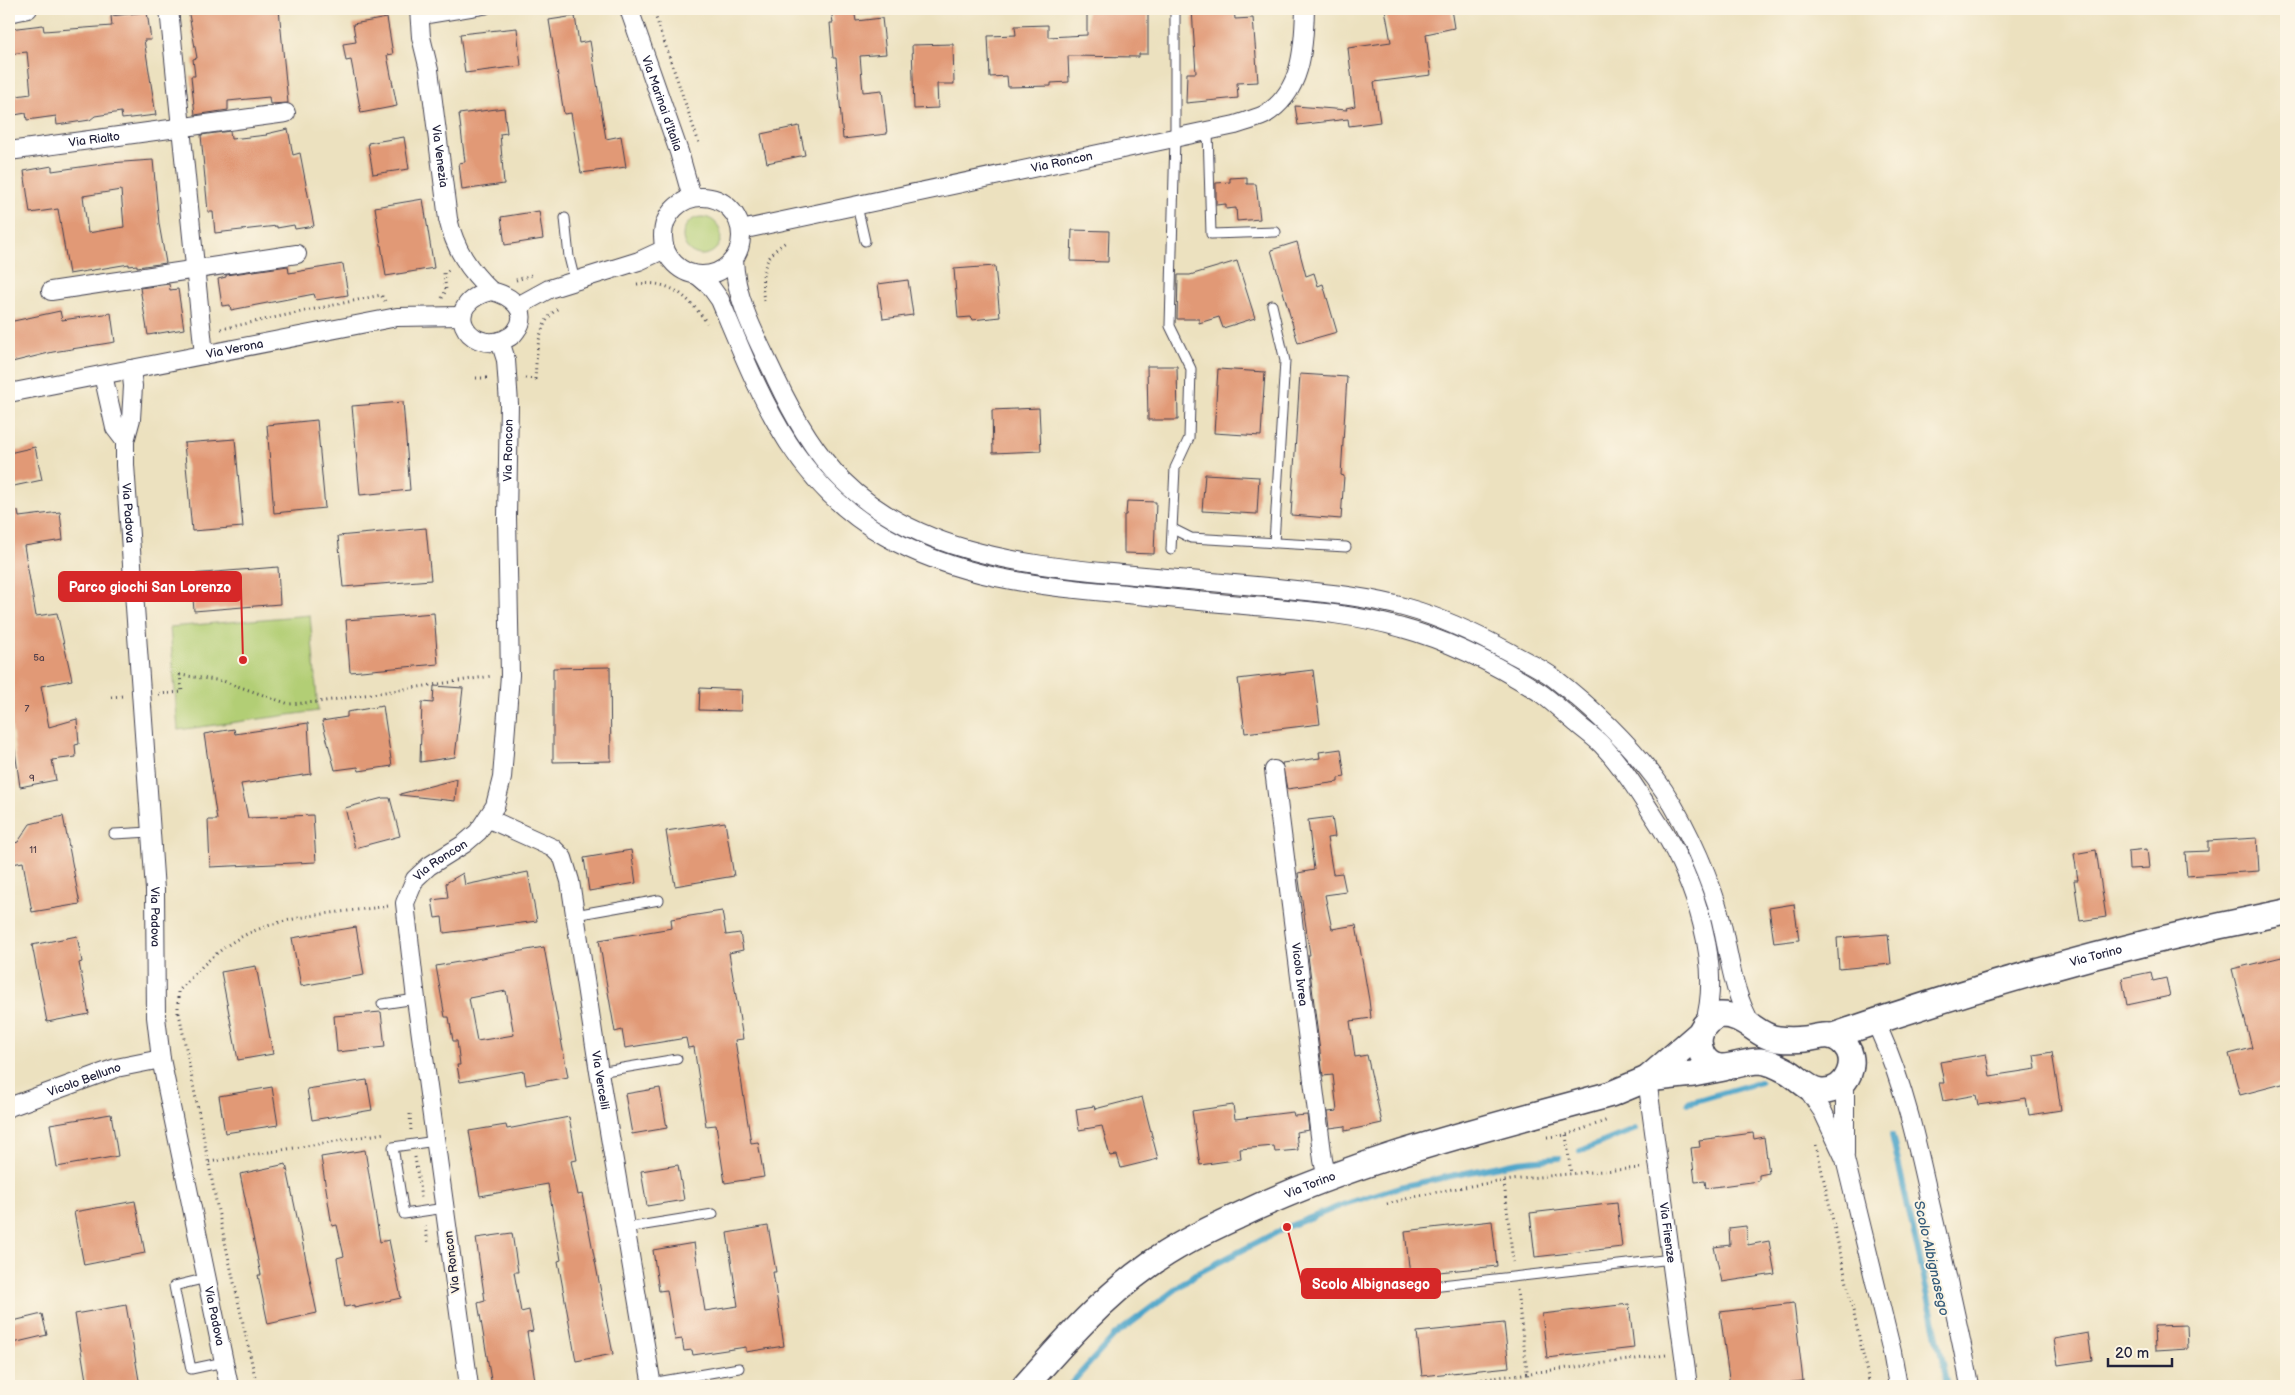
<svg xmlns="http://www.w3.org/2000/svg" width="2295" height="1395" font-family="'Balsamiq Sans',sans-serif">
	<rect width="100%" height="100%" fill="#fcf5e5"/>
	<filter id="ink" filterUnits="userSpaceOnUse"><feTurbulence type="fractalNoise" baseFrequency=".02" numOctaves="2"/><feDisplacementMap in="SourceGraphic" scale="10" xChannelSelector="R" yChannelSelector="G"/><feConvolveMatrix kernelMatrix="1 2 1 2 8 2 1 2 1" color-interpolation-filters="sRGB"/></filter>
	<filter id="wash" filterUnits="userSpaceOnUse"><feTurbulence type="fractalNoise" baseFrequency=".0096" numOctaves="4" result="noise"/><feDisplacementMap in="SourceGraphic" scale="20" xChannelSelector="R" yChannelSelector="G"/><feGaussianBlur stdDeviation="1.12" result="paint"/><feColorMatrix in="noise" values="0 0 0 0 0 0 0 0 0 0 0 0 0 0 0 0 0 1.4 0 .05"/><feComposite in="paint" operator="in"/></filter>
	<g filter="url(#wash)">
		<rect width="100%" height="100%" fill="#ece1bf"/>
		<g fill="#b2ce75" stroke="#6a7858">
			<circle cx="702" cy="236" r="19"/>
			<polygon points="310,615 318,711 178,730 170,627"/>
		</g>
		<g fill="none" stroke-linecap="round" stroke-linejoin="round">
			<g stroke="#4ca4c9" stroke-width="6">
				<polyline points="1688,1103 1760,1082"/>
				<polyline points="1892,1135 1948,1386"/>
				<polyline points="1580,1151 1636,1129"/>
				<polyline points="1069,1386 1115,1335 1196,1274 1287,1227 1345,1204 1399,1187 1518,1162 1559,1158"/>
			</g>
		</g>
		<g id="blocks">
			<g fill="#e19976" fill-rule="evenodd">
				<polygon points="188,9 279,9 288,103 270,104 269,97 228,101 228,110 195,115 191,76 195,76 193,59 197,58"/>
				<polygon points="831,9 854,9 856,21 882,18 886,54 860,56 863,92 882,90 887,134 843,139 836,58 833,58 830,23 833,23"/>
				<polygon points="1192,9 1234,9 1235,19 1253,18 1258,82 1237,83 1238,98 1186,103 1187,73 1196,73"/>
				<polygon points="1385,9 1451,9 1454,28 1426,34 1431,75 1374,82 1380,122 1349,126 1348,119 1298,125 1295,106 1347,110 1346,108 1355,106 1348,48 1391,42"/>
				<polygon points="1087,11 1148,11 1148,54 1139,54 1139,57 1068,56 1069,82 1051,83 1051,86 1008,87 1007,76 990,77 988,36 1016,35 1015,26 1048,25 1048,37 1087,35"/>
				<polygon points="147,12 151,40 144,40 156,115 122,119 121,112 95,116 90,120 57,125 56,116 27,120 26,113 9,116 9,97 31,94 27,52 9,54 9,29 43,25 44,31 112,26 111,16"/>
				<polygon points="575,16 579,43 590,41 606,139 621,136 626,167 581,173 571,113 564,114 549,20"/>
				<polygon points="387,18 393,54 387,55 397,106 361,113 351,60 346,61 343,44 356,42 353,24"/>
				<polygon points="517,28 521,66 465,73 460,34"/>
				<polygon points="953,44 954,84 937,84 938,108 914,109 912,45"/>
				<polygon points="504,108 507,133 500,134 504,184 462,190 459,163 465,162 459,114"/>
				<polygon points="799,126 805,155 767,163 761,134"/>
				<polygon points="288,129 293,155 300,153 314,226 295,229 294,225 277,228 277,226 215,233 213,212 208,212 201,135 230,131 231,139 267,135 266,134"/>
				<polygon points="404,137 409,169 373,174 368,143"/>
				<path d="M153 160 159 224 166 263 137 267V265L129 266V264L69 274 58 209 30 213 24 171 52 166V171L109 163ZM121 190 124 227 88 233 83 196Z"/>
				<polygon points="1247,177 1247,184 1256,184 1260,219 1237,221 1236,208 1226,209 1226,204 1216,205 1216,183 1230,182 1230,178"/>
				<polygon points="423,199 434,268 386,276 375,207"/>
				<polygon points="539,211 543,239 505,245 501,217"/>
				<polygon points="1072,230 1109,231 1108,262 1071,261"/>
				<polygon points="1297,242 1306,276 1314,273 1318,286 1323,284 1337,332 1298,343 1271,250"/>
				<polygon points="1237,261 1255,318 1223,328 1219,317 1199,323 1199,319 1177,319 1178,275 1190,275"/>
				<polygon points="343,264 348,295 316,300 314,294 231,310 230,305 222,306 218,279 226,277 226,275 288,266 289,273"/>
				<polygon points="995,266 1000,317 972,320 971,317 958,318 954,269"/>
				<polygon points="908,280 913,315 883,319 878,284"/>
				<polygon points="169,284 170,290 178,289 184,329 148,335 140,288"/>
				<polygon points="60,311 62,320 111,313 115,342 53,352 12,362 9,346 9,322"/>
				<polygon points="1147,366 1177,366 1178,420 1148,420"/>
				<polygon points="1218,369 1265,372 1261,436 1214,433"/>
				<polygon points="1300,374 1347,377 1341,475 1344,476 1341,519 1291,515"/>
				<polygon points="403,402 410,490 360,495 352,406"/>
				<polygon points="1039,408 1041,451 993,453 992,410"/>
				<polygon points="317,420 325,508 274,513 267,425"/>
				<polygon points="235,439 243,527 192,531 184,443"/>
				<polygon points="35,447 42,480 9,487 9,453"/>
				<polygon points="1205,474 1259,477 1257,514 1202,511"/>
				<polygon points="1127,501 1156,502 1154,554 1124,553 1124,515 1126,515"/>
				<polygon points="9,511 18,511 19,517 60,512 63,540 24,546 36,616 57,613 72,680 41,686 49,727 77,719 79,744 75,745 76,757 52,760 56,780 20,787 9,708"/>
				<polygon points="426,528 431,580 343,587 338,536"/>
				<polygon points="278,567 280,604 194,611 191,574"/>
				<polygon points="434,613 438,664 350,672 346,620"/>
				<polygon points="610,667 611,761 553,762 553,668"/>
				<polygon points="1313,670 1320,724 1245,733 1238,679"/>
				<polygon points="434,686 463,688 455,757 420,762 422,702 433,703"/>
				<polygon points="700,688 742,690 741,711 699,710"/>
				<polygon points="383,706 392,766 359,771 358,767 335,770 322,721 347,717 347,712"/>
				<polygon points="308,723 311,774 241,784 248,818 313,815 316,862 210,867 208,820 217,820 204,734 234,729 235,734"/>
				<polygon points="1341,749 1345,777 1338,778 1338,782 1287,789 1282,763 1320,758 1319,752"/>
				<polygon points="457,779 455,801 400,795 400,794"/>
				<polygon points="383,798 390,798 400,836 355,848 345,808"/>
				<polygon points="63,816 80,904 32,912 23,862 12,864 9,845 18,842 30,824"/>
				<polygon points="1332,817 1335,837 1327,838 1333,874 1342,873 1346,892 1325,895 1332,929 1356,925 1369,1000 1371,1018 1350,1021 1355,1057 1367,1055 1382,1123 1345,1131 1345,1126 1330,1128 1328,1112 1337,1111 1333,1075 1323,1076 1308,955 1310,955 1298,873 1314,870 1308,820"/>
				<polygon points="725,822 734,876 675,886 666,831"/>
				<polygon points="2257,838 2259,871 2187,876 2185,852 2208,851 2208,841"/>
				<polygon points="2147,849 2149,868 2129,869 2128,851"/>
				<polygon points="631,850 636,883 589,891 584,858"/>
				<polygon points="2096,850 2106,917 2080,921 2074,880 2078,880 2074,854"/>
				<polygon points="528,872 537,921 444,933 442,917 435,918 432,900 448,898 446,883 463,873 465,885"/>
				<polygon points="1794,904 1799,940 1774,943 1769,908"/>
				<polygon points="722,911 726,935 740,933 743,950 729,953 743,1039 735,1040 751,1143 758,1142 764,1177 725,1183 716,1125 706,1126 694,1047 688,1048 686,1038 625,1048 622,1030 615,1032 599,940 672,928 671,919"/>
				<polygon points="356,927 364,975 301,986 292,938"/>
				<polygon points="1888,934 1891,964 1839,969 1837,938"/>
				<polygon points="77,936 82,962 79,963 89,1014 47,1022 32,945"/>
				<path d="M544 947 568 1077 526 1085 524 1071 460 1082 457 1065H460L457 1041H453L449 1017H445L436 966ZM506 991 514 1035 477 1041 469 998Z"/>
				<polygon points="2286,956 2286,1083 2240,1095 2229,1054 2252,1048 2232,969"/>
				<polygon points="256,966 273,1054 238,1060 221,972"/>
				<polygon points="2151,972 2153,981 2166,978 2170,996 2127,1005 2122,978"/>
				<polygon points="381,1012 385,1047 337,1052 334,1016"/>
				<polygon points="2052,1052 2061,1110 2029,1115 2026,1098 1978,1105 1976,1095 1943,1101 1939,1083 1944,1083 1940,1062 1986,1054 1990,1076 2036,1069 2034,1055"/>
				<polygon points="367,1080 372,1110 312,1120 307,1089"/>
				<polygon points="272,1087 278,1125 225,1133 219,1096"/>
				<polygon points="660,1088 667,1128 632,1134 625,1094"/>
				<polygon points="1142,1097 1158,1159 1121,1168 1117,1155 1110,1156 1102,1126 1079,1130 1076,1109 1094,1106 1095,1109"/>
				<polygon points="1233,1105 1235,1119 1293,1112 1294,1116 1307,1115 1309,1130 1296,1132 1298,1150 1275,1152 1274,1146 1240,1149 1241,1159 1200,1165 1192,1111"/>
				<polygon points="111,1114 118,1156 57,1167 50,1124"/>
				<polygon points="569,1117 577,1160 571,1161 578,1195 582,1194 613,1354 576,1361 558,1261 561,1260 548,1184 480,1196 469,1131 506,1125 507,1129"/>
				<polygon points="1753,1133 1754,1139 1764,1137 1769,1173 1759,1175 1759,1181 1706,1188 1705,1181 1695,1182 1691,1148 1700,1147 1699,1140"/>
				<polygon points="365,1150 380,1242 389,1240 401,1298 354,1308 354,1305 345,1307 337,1258 344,1256 337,1225 332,1226 321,1157"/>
				<polygon points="286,1164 317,1313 268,1324 258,1275 261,1275 240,1174"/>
				<polygon points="678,1165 684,1200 647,1206 641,1171"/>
				<polygon points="135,1201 145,1253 84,1265 74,1212"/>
				<polygon points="1617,1203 1622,1247 1535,1257 1530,1213"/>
				<polygon points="1492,1221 1497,1266 1410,1275 1405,1231"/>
				<polygon points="768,1226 776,1272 773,1272 784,1346 746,1352 746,1347 693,1355 692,1350 684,1351 682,1339 675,1340 667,1290 659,1291 653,1250 694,1243 705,1311 738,1306 727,1233"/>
				<polygon points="1746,1226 1748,1245 1769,1241 1775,1274 1722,1282 1714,1247 1730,1245 1729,1228"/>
				<polygon points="512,1233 518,1272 514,1272 521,1312 529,1310 533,1331 527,1332 536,1386 492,1386 478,1303 485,1301 476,1238"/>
				<polygon points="1794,1303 1803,1381 1758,1386 1730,1386 1720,1312"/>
				<polygon points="1629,1304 1634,1348 1547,1358 1542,1314"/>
				<polygon points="126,1305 140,1386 87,1386 75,1314"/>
				<polygon points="42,1314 47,1335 9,1344 9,1322"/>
				<polygon points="1504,1323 1509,1367 1422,1376 1417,1332"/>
				<polygon points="2187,1325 2188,1349 2155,1351 2154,1326"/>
				<polygon points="2088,1333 2092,1360 2058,1365 2054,1339"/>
			</g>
		</g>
	</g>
	<g filter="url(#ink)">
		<use href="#blocks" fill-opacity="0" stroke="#403f4f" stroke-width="1"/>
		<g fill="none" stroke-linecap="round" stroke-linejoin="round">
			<defs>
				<g id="lane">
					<polyline points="419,20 486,9"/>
					<polyline points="1208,131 1211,234 1276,232"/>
					<polyline points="857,206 865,241"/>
					<polyline points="565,218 569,257 575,281"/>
					<polyline points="1272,305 1285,361 1274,543"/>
					<polyline points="1173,529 1191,538 1346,547"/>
					<polyline points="1171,550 1175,468 1189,438 1191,369 1170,326 1175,137 1175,9"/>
					<polyline points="114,834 151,832"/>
					<polyline points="575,915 659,900"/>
					<polyline points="382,1004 416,999"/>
					<polyline points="599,1072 677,1059"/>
					<polyline points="436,1141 393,1147 404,1214 445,1208"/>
					<polyline points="626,1228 713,1214"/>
					<polyline points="207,1278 174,1286 191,1369 224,1362"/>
					<polyline points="1397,1290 1672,1259"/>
					<polyline points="651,1383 739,1368"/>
				</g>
				<g id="street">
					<polyline points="169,9 204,355"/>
					<path id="s1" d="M419 9 421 37 429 70 448 219C455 249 469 270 491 291"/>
					<path id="s2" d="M629 9 679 152 692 198"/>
					<polyline points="9,13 28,9"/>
					<path id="s3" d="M9 151 286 113"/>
					<circle cx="702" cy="236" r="39"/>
					<path id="s4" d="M741 230 1235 125C1244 122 1255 119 1264 115 1302 93 1304 48 1305 9"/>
					<path d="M734 259C735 301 759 342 776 379 793 415 813 451 842 480 912 550 1017 564 1111 573 1163 578 1215 582 1267 587 1314 592 1362 595 1407 608 1444 618 1478 635 1511 653 1525 661 1541 668 1554 678 1591 707 1627 741 1655 778 1680 811 1705 866 1717 905 1729 946 1730 990 1753 1027"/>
					<path d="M697 275 710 286 720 300C760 394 791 482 885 536 956 577 1036 586 1116 593 1167 598 1217 603 1267 607 1312 611 1358 615 1402 628 1450 641 1497 665 1539 692 1552 701 1564 713 1576 723 1584 730 1594 737 1602 745 1625 769 1643 800 1662 829 1694 880 1723 965 1704 1025"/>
					<polyline points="51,291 297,254"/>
					<path d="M491 291C510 295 532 311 516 331 513 336 508 338 503 340 467 353 439 304 491 291Z"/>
					<polyline points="518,306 549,289 639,261 665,249"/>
					<path id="s5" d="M131 369 133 386 131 419 125 441V465L155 890 156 1017 161 1059 229 1386"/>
					<polyline points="103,375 115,428 125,441"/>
					<path id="s6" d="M9 393 397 317 462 316"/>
					<path id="s7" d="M1274 770 1323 1160 1327 1178"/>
					<path id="s8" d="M489 819 553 848 563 858 570 881 599 1072 652 1386"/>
					<path d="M1880 1032C1905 1087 1918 1148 1931 1207 1945 1267 1959 1326 1970 1386"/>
					<path id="s9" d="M1647 1079 1688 1386"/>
					<polyline points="1804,1084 1823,1112 1845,1159 1892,1352 1898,1386"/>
					<path id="s10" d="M9 1107 116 1068 161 1059"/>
					<polyline points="1845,1154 1845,1081"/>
					<path id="s11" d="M469 1386 416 999 405 903 415 879 429 866 464 844 478 832 495 806 502 778 510 675 507 517 509 404 506 360 500 341"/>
				</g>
				<g id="secondary">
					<path d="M1720 1015C1746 1014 1755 1036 1778 1039 1787 1040 1796 1040 1805 1039 1818 1038 1828 1031 1841 1041 1862 1058 1848 1093 1821 1091 1806 1090 1798 1076 1785 1070 1778 1066 1769 1062 1760 1061 1740 1060 1715 1079 1702 1054 1699 1047 1698 1039 1701 1032 1704 1023 1712 1018 1720 1015Z"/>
					<path id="s12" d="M1833 1036C1980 985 2133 942 2286 912"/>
					<polyline points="1647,1079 1700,1033"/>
					<path id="s13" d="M1025 1386C1063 1343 1101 1299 1149 1265 1176 1245 1207 1230 1238 1216 1356 1159 1485 1129 1611 1094L1647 1079 1693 1074 1724 1068"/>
				</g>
			</defs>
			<use href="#lane" stroke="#403f4f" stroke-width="11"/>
			<use href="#street" stroke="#403f4f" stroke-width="20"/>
			<use href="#secondary" stroke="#403f4f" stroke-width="28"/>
			<g stroke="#403f4f" stroke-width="3" stroke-dasharray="1 4" stroke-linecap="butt">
				<polyline points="653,9 700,146"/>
				<polyline points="516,280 532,275"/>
				<path d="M637 284C672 280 688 297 707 323"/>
				<polyline points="442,298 446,290 444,273 449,270"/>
				<path d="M764 301C760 275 763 255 788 241"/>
				<polyline points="221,329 381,295 385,301"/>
				<polyline points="476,378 489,378"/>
				<path d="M525 378 535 379C537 354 536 322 560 307"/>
				<polyline points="159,694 182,692 180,675 223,681 289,704 318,702 492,676"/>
				<polyline points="111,697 123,696"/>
				<path d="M178 1013V992C196 971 220 947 245 935 288 914 341 913 388 906"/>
				<polyline points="179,1013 217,1206 257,1386"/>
				<polyline points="410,1114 411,1131"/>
				<polyline points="1566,1135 1571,1174"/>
				<polyline points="1547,1137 1566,1135 1608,1120"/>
				<polyline points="1816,1145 1870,1386"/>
				<polyline points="415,1157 421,1198"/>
				<polyline points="209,1162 385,1133"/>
				<polyline points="1504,1182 1513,1262"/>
				<path d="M1387 1204C1469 1181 1555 1175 1640 1168"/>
				<polyline points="425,1226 428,1242"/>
				<polyline points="1517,1290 1529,1386"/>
				<polyline points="1432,1386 1666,1355"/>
			</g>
			<use href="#lane" stroke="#fff" stroke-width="9"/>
			<use href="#street" stroke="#fff" stroke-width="18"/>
			<use href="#secondary" stroke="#fff" stroke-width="25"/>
		</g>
	</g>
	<g text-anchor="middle" stroke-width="4" stroke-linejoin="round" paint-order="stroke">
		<g font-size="10" fill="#52404a">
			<text x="39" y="661">5a</text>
			<text x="27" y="712">7</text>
			<text x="32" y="781">9</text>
			<text x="33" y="853">11</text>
		</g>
		<g font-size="12" fill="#22223b" stroke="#fcf5e5">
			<text dy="4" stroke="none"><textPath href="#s2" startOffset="100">Via Marinai d'Italia</textPath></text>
			<text dy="4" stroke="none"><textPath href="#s3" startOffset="86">Via Rialto</textPath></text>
			<text dy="4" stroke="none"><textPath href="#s1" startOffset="149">Via Venezia</textPath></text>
			<text dy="4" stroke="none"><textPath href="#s4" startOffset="328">Via Roncon</textPath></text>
			<text dy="4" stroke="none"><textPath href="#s6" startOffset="230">Via Verona</textPath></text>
			<text dy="4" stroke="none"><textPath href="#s11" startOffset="980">Via Roncon</textPath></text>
			<text dy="4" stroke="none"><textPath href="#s5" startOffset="145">Via Padova</textPath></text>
			<text dy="4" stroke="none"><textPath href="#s11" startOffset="545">Via Roncon</textPath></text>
			<text dy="4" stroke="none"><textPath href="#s5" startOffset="550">Via Padova</textPath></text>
			<text dy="4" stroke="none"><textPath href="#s12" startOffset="275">Via Torino</textPath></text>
			<text dy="4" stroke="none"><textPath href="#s7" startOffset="206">Vicolo Ivrea</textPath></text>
			<text dy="4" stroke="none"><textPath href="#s10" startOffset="80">Vicolo Belluno</textPath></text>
			<text dy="4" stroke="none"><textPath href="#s8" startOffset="310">Via Vercelli</textPath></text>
			<text dy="4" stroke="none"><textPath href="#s13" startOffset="354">Via Torino</textPath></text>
			<text dy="4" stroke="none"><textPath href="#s9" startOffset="155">Via Firenze</textPath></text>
			<text transform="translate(452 1262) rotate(-97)" y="4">Via Roncon</text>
			<text dy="4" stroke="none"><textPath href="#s5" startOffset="955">Via Padova</textPath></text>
		</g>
		<g font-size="14" font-style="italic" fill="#355c7b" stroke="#fcf5e5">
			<text transform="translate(1932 1258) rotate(77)" y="5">Scolo Albignasego</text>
		</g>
	</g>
	<path fill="none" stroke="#d62828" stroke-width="2" d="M243 660L241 587M1287 1227L1302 1284"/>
	<g fill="#d62828" stroke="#fcf5e5" stroke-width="2">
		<circle cx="243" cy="660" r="5"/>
		<circle cx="1287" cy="1227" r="5"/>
	</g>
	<g fill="#d62828" stroke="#d62828" stroke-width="2">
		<rect x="59" y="572" width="182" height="29" rx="5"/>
		<rect x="1302" y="1269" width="138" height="29" rx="5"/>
	</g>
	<g font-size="14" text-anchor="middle" font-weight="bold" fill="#fff">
		<text x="150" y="592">Parco giochi San Lorenzo</text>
		<text x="1371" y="1289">Scolo Albignasego</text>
	</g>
	<rect width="2295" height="1395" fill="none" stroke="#fcf5e5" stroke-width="30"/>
	<path d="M2108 1358v8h64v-8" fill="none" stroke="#22223b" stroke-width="2.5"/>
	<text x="2115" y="1358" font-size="15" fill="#22223b" stroke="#fcf5e5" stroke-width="4" paint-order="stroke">20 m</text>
</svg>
